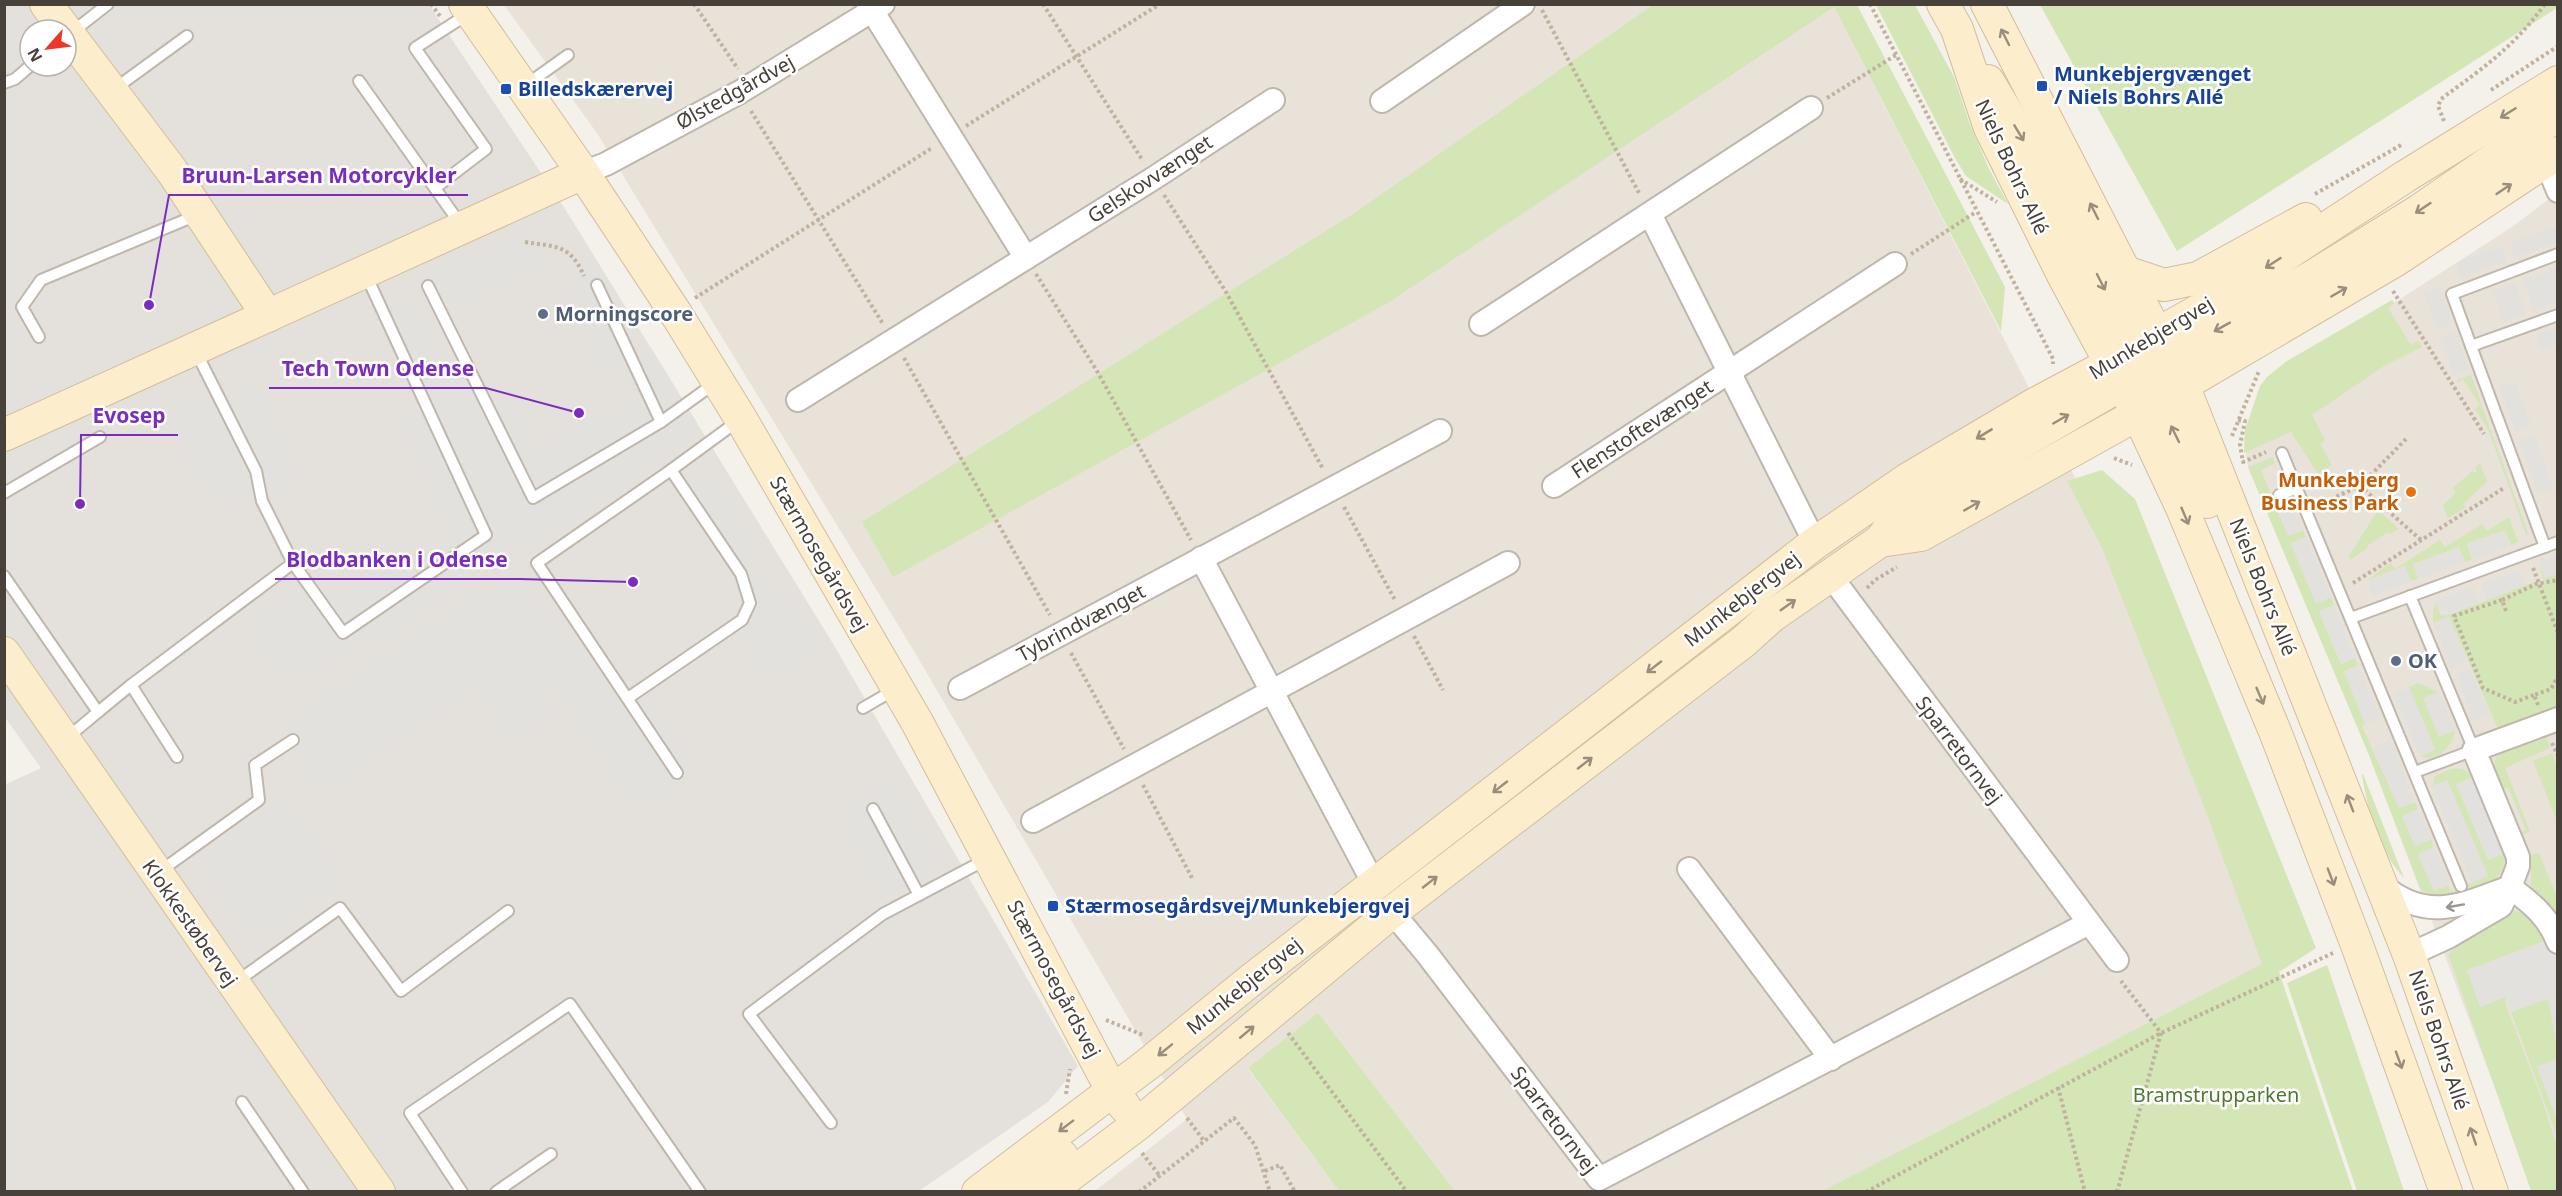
<svg xmlns="http://www.w3.org/2000/svg" width="2562" height="1196" font-family="'Noto Sans',sans-serif">
	<rect width="100%" height="100%" fill="#f4f0ea"/>
	<g fill="#e8e2d9">
		<polygon points="504,5 1833,5 2096,519 2274,958 1822,1191 1455,1191 1318,1014 1248,1069 1339,1191 1095,1191 1187,1119 911,646 597,133"/>
		<polygon points="2557,193 2557,1191 2534,1191 2369,755 2248,467 2244,441 2271,377 2397,301 2512,227"/>
	</g>
	<path fill="#e4e0dc" fill-rule="evenodd" d="M5 5H429L567 212 832 642 1078 1066 1048 1102 919 1191H5L4 785 41 768 4 716ZM30 30H66V66H30Z"/>
	<g fill="#d4e6b6">
		<polygon points="2557,4 2557,8 2177,251 2040,5"/>
		<polygon points="1653,5 1857,5 2005,287 2001,331 1834,7 1386,304 893,577 862,522 1353,214"/>
		<polygon points="1876,5 1915,5 1954,77 1969,122 1989,169 2008,204 1966,176 1956,160"/>
		<polygon points="2392,300 2394,303 2388,308 2411,345 2418,341 2422,347 2384,366 2312,415 2325,440 2320,444 2332,465 2318,474 2291,432 2244,453 2245,430 2260,386 2267,377 2287,361"/>
		<polygon points="2471,375 2528,533 2527,537 2488,429 2475,409 2480,405 2463,379 2458,382 2457,380"/>
		<path d="M2273 457 2275 463 2261 470 2288 536 2303 530 2306 537 2291 543 2316 603 2331 597 2334 605 2319 612 2341 664 2355 658 2358 665 2344 672 2365 724 2362 726 2399 808 2415 802 2418 809 2402 816 2415 846 2431 839 2434 847 2418 854 2434 891 2448 885 2451 892 2488 876 2447 780 2432 786 2435 776C2448 769 2463 763 2473 777L2456 784 2488 860 2505 852C2505 896 2463 893 2430 898L2427 893 2421 890 2369 755 2248 467Z"/>
		<polygon points="2480,463 2487,482 2463,504 2466,507 2448,518 2443,505 2456,493 2453,488 2472,471 2474,473 2477,471 2475,468"/>
		<polygon points="2102,470 2135,499 2316,948 2279,972 2353,1191 1822,1191 2262,964 2203,804 2103,550 2067,481"/>
		<polygon points="2378,510 2399,529 2390,534 2388,532 2367,546 2368,548 2350,560 2349,556"/>
		<polygon points="2509,517 2518,542 2511,545 2505,530 2467,544 2472,559 2465,562 2459,547 2413,564 2418,579 2411,581 2405,566 2367,580 2391,563 2395,569 2440,540 2445,547 2482,524 2487,531"/>
		<polygon points="2539,563 2545,578 2557,574 2557,577 2546,581 2557,578 2557,710 2499,731 2449,617 2433,623 2433,609 2436,603 2441,616 2451,614 2534,582 2544,582"/>
		<path d="M2418 683 2439 692 2424 699 2439 736 2455 730C2453 746 2438 763 2420 756L2435 749 2409 687Z"/>
		<path d="M2546 734 2550 748 2505 768 2530 831 2523 835 2531 855 2539 853 2557 897V913L2531 889V863L2520 833 2526 830 2508 787 2502 789C2499 782 2495 775 2494 767 2492 746 2531 740 2546 734Z"/>
		<polygon points="2552,753 2557,767 2557,821 2533,761"/>
		<path d="M2362 774H2363L2404 878C2379 851 2367 809 2362 774Z"/>
		<polygon points="2514,910 2530,915 2545,941 2467,970 2506,997 2505,1003 2541,1097 2557,1147 2557,1191 2531,1191 2448,954 2469,937"/>
		<polygon points="2327,965 2404,1191 2357,1191 2287,983"/>
		<polygon points="2548,998 2557,1047 2557,1059 2537,1067 2557,1117 2557,1136 2511,1012"/>
		<polygon points="1318,1013 1455,1191 1339,1191 1248,1068"/>
	</g>
	<g fill="#e3e1de">
		<polygon points="2555,227 2557,243 2515,258 2510,243"/>
		<polygon points="526,234 540,265 449,307 433,277"/>
		<polygon points="2502,246 2507,261 2461,278 2456,263"/>
		<polygon points="2557,268 2557,302 2534,311 2523,280"/>
		<polygon points="599,270 636,355 650,346 700,428 525,549 521,540 372,644 364,633 311,672 303,663 285,677 249,626 298,589 344,595 398,557 408,572 456,536 405,425 420,416 374,314 409,299 444,376 463,368 514,406 535,451 639,403 619,358 603,365 568,289 568,285"/>
		<polygon points="2515,283 2526,314 2504,322 2492,291"/>
		<polygon points="2439,286 2453,324 2437,330 2424,292"/>
		<polygon points="2557,327 2557,344 2541,350 2536,334"/>
		<polygon points="2455,331 2469,369 2454,375 2440,337"/>
		<polygon points="2515,381 2531,426 2516,432 2499,386"/>
		<polygon points="255,387 296,481 277,492 221,502 177,439 184,434 172,419 175,410 198,395 238,395"/>
		<polygon points="2534,434 2554,488 2538,493 2519,440"/>
		<polygon points="704,473 757,547 744,556 768,598 783,591 816,648 768,676 740,630 738,609 741,597 692,482"/>
		<polygon points="2291,499 2303,530 2288,536 2275,506"/>
		<polygon points="2505,530 2511,545 2472,560 2467,544"/>
		<polygon points="2306,537 2331,597 2316,604 2291,544"/>
		<polygon points="2459,547 2465,562 2419,579 2413,564"/>
		<polygon points="2557,556 2557,573 2545,578 2539,562"/>
		<polygon points="2405,566 2411,582 2373,596 2367,580"/>
		<polygon points="2520,570 2525,585 2487,599 2481,584"/>
		<polygon points="509,577 615,685 632,678 694,770 639,807 546,669 540,674 485,596"/>
		<polygon points="2473,587 2479,602 2441,616 2435,601"/>
		<polygon points="476,598 553,708 540,721 513,740 474,684 322,789 282,730"/>
		<polygon points="2334,605 2355,658 2341,664 2319,611"/>
		<polygon points="2449,616 2467,662 2452,668 2433,623"/>
		<polygon points="2358,665 2380,718 2365,724 2344,671"/>
		<polygon points="2470,669 2489,714 2474,721 2456,675"/>
		<polygon points="2409,687 2435,750 2420,756 2394,694"/>
		<polygon points="2439,692 2455,730 2439,737 2423,698"/>
		<polygon points="2390,740 2415,802 2399,808 2373,747"/>
		<polygon points="2473,777 2505,852 2488,860 2456,784"/>
		<polygon points="2447,780 2488,876 2472,883 2432,786"/>
		<polygon points="893,785 937,867 885,895 841,813"/>
		<polygon points="284,798 340,878 255,936 200,859"/>
		<polygon points="2418,809 2431,839 2415,846 2402,816"/>
		<polygon points="2434,847 2450,884 2434,891 2418,854"/>
		<polygon points="2557,937 2557,1047 2548,999 2511,1012 2506,997 2480,1007 2467,970"/>
		<polygon points="2557,1059 2558,1117 2556,1118 2537,1066"/>
	</g>
	<g fill="none" stroke-linecap="round" stroke-linejoin="round">
		<defs>
			<g id="lane">
				<polyline points="71,33 108,4"/>
				<polyline points="359,81 461,225"/>
				<polyline points="4,83 15,79 30,66"/>
				<polyline points="526,85 568,55"/>
				<polyline points="113,90 187,36"/>
				<polyline points="435,188 486,149 415,48 468,14"/>
				<polyline points="597,285 661,422"/>
				<polyline points="428,286 533,498 661,422 715,383"/>
				<polyline points="39,337 22,307 41,280 197,215"/>
				<polyline points="2471,346 2452,294 2558,254"/>
				<polyline points="2282,453 2461,886"/>
				<polyline points="671,470 537,563 677,773"/>
				<polyline points="4,493 100,437"/>
				<polyline points="2279,495 2297,488"/>
				<polyline points="2545,547 2471,346 2558,315"/>
				<polyline points="293,563 343,633 486,535 366,275"/>
				<polyline points="4,576 98,712 67,738"/>
				<polyline points="2410,596 2474,750 2415,772"/>
				<polyline points="2351,618 2558,542"/>
				<polyline points="131,685 293,563 262,501 256,471 195,350"/>
				<polyline points="628,698 742,620 750,603 741,574 671,470 738,421"/>
				<polyline points="863,708 894,690"/>
				<polyline points="98,712 131,685 177,757"/>
				<polyline points="873,809 919,895"/>
				<polyline points="159,872 259,800 255,765 293,740"/>
				<polyline points="236,982 340,908 401,991 508,911"/>
				<polyline points="242,1102 303,1192"/>
				<polyline points="831,1123 749,1014 883,914 987,859"/>
				<polyline points="462,1192 410,1113 570,1004 700,1192"/>
				<polyline points="496,1192 551,1154"/>
			</g>
			<g id="street">
				<polyline points="868,4 1026,258"/>
				<polyline points="1382,101 1523,4"/>
				<polyline points="2546,161 2558,191"/>
				<polyline points="583,173 606,164 740,92 883,4"/>
				<polyline points="1650,214 1815,543"/>
				<polyline points="1481,324 1811,108"/>
				<polyline points="798,400 1154,178 1273,100"/>
				<polyline points="1554,486 1895,264"/>
				<polyline points="1201,558 1374,884"/>
				<polyline points="1830,575 2117,960"/>
				<polyline points="960,688 1440,431"/>
				<path d="M2558 719 2474 750 2518 857V866L2510 887C2531 903 2548 916 2558 942"/>
				<polyline points="1033,821 1508,563"/>
				<polyline points="1689,869 1831,1059"/>
				<path d="M2383 886C2428 923 2464 904 2510 887"/>
				<polyline points="1392,912 1427,954 1599,1179 2089,923"/>
				<polyline points="2409,955 2448,937 2501,906 2510,887"/>
			</g>
			<g id="secondary">
				<polyline points="46,4 172,171 268,316"/>
				<polyline points="465,4 583,173 675,312 741,419 917,722 1098,1064 1112,1090 1125,1107"/>
				<polyline points="1943,4 1957,29 1990,128 2064,277 2138,414 2182,508 2276,734 2357,945 2446,1192"/>
				<polyline points="1987,4 2183,385 2409,955 2492,1192"/>
				<polyline points="1988,81 2055,193 2120,321 2152,365"/>
				<polyline points="2125,272 2164,285 2198,278 2306,219"/>
				<polyline points="2143,386 2158,400 2207,502"/>
				<polyline points="2138,414 2142,386 2168,357 2310,278 2420,210 2558,115"/>
				<polyline points="4,435 583,173"/>
				<polyline points="1880,541 1902,512 2110,391 2129,363"/>
				<polyline points="4,653 379,1192"/>
				<polyline points="978,1192 1148,1064 1251,980 1815,543 1908,479 2035,404 2138,349 2157,334 2212,303 2406,176 2558,82"/>
				<polyline points="1018,1192 1062,1156"/>
				<polyline points="1048,1192 1138,1124 1392,912 1743,642 1772,616 1867,550 1880,541 1921,535 2138,414 2183,385 2396,260 2558,153"/>
			</g>
		</defs>
		<use href="#lane" stroke="#bfb7ad" stroke-width="14"/>
		<use href="#street" stroke="#bfb7ad" stroke-width="26"/>
		<use href="#secondary" stroke="#d1bf9c" stroke-width="34"/>
		<g stroke="#c0b29f" stroke-width="4" stroke-dasharray="3 3" stroke-linecap="butt">
			<polyline points="431,4 440,16"/>
			<polyline points="694,4 738,69"/>
			<polyline points="1043,4 1143,161"/>
			<polyline points="1870,4 2037,327 2053,359 2053,364"/>
			<polyline points="1542,10 1640,195"/>
			<polyline points="2491,90 2558,46"/>
			<polyline points="1827,98 1896,55"/>
			<polyline points="751,111 883,324"/>
			<path d="M2444 121 2438 106 2441 99C2483 68 2513 48 2545 4"/>
			<polyline points="966,126 1160,4"/>
			<polyline points="1960,179 1997,202"/>
			<polyline points="2315,194 2403,144"/>
			<polyline points="1164,195 1226,292 1323,469"/>
			<path d="M525 242C556 247 570 244 584 276"/>
			<polyline points="1911,254 1976,212"/>
			<polyline points="1036,274 1097,371 1191,540"/>
			<polyline points="2393,291 2484,434"/>
			<polyline points="695,298 932,148"/>
			<polyline points="904,358 1050,615"/>
			<polyline points="2238,420 2245,421 2240,445 2243,462 2266,452"/>
			<polyline points="2232,436 2259,371"/>
			<polyline points="2406,439 2360,486 2421,540"/>
			<polyline points="2114,458 2132,465"/>
			<polyline points="2320,504 2360,486"/>
			<polyline points="1344,507 1395,600"/>
			<polyline points="2533,568 2558,633"/>
			<polyline points="2353,583 2504,488"/>
			<polyline points="1867,588 1875,580 1897,567"/>
			<polyline points="2502,600 2454,616 2483,688 2515,702 2534,695"/>
			<polyline points="2506,611 2502,600 2536,584 2558,580"/>
			<polyline points="1414,636 1443,690"/>
			<polyline points="1071,653 1124,749"/>
			<polyline points="2538,705 2534,695 2551,689 2558,676"/>
			<polyline points="2552,743 2558,756"/>
			<polyline points="1143,785 1192,878"/>
			<polyline points="1106,1020 1143,1035"/>
			<polyline points="1288,1033 1407,1192"/>
			<polyline points="2058,1087 2085,1192"/>
			<polyline points="1066,1094 1070,1069"/>
			<polyline points="1187,1118 1204,1141"/>
			<polyline points="1142,1153 1160,1176"/>
			<polyline points="1265,1171 1280,1165 1295,1192"/>
			<polyline points="1139,1192 1234,1118 1255,1145 1270,1192"/>
			<polyline points="1866,1192 2161,1033 2333,953"/>
			<polyline points="2117,1192 2161,1033 2121,981"/>
		</g>
		<use href="#lane" stroke="#fff" stroke-width="10"/>
		<use href="#street" stroke="#fff" stroke-width="22"/>
		<use href="#secondary" stroke="#fcedcd" stroke-width="32"/>
	</g>
	<defs><path id="oneway-shaft" d="M-6 0H5M1.5-3L5.5 0L1.5 3" fill="none" stroke-width="1.6" stroke-linecap="round" stroke-linejoin="round" transform="scale(1.5)"/></defs>
	<g stroke="#998e7c">
		<use href="#oneway-shaft" transform="translate(2005 37) rotate(-117)"/>
		<use href="#oneway-shaft" transform="translate(2508 113) rotate(148)"/>
		<use href="#oneway-shaft" transform="translate(2019 133) rotate(59)"/>
		<use href="#oneway-shaft" transform="translate(2504 189) rotate(-34)"/>
		<use href="#oneway-shaft" transform="translate(2423 208) rotate(146)"/>
		<use href="#oneway-shaft" transform="translate(2094 211) rotate(-117)"/>
		<use href="#oneway-shaft" transform="translate(2273 263) rotate(147)"/>
		<use href="#oneway-shaft" transform="translate(2101 282) rotate(63)"/>
		<use href="#oneway-shaft" transform="translate(2339 292) rotate(-30)"/>
		<use href="#oneway-shaft" transform="translate(2222 327) rotate(151)"/>
		<use href="#oneway-shaft" transform="translate(2061 419) rotate(-30)"/>
		<use href="#oneway-shaft" transform="translate(1984 434) rotate(149)"/>
		<use href="#oneway-shaft" transform="translate(2175 434) rotate(-116)"/>
		<use href="#oneway-shaft" transform="translate(1972 506) rotate(-30)"/>
		<use href="#oneway-shaft" transform="translate(2185 516) rotate(67)"/>
		<use href="#oneway-shaft" transform="translate(1788 605) rotate(-35)"/>
		<use href="#oneway-shaft" transform="translate(1654 667) rotate(142)"/>
		<use href="#oneway-shaft" transform="translate(2260 696) rotate(67)"/>
		<use href="#oneway-shaft" transform="translate(1585 763) rotate(-38)"/>
		<use href="#oneway-shaft" transform="translate(1500 787) rotate(142)"/>
		<use href="#oneway-shaft" transform="translate(2350 803) rotate(-111)"/>
		<use href="#oneway-shaft" transform="translate(2331 877) rotate(69)"/>
		<use href="#oneway-shaft" transform="translate(1430 882) rotate(-38)"/>
		<use href="#oneway-shaft" transform="translate(1247 1032) rotate(-40)"/>
		<use href="#oneway-shaft" transform="translate(1165 1050) rotate(141)"/>
		<use href="#oneway-shaft" transform="translate(2399 1060) rotate(70)"/>
		<use href="#oneway-shaft" transform="translate(1066 1126) rotate(143)"/>
		<use href="#oneway-shaft" transform="translate(2473 1136) rotate(-109)"/>
	</g>
	<use stroke="#9a9692" href="#oneway-shaft" transform="translate(2455 906) rotate(170)"/>
	<g fill="#1a4fb4" stroke="#fff" stroke-width="2">
		<rect x="2036" y="80" width="12" height="12" rx="3"/>
		<rect x="500" y="83" width="12" height="12" rx="3"/>
		<rect x="1047" y="900" width="12" height="12" rx="3"/>
	</g>
	<g fill="#5c6f8a" stroke="#fff" stroke-width="2">
		<circle cx="543" cy="314" r="6"/>
		<circle cx="2396" cy="661" r="6"/>
	</g>
	<circle fill="#e8710a" stroke="#fff" stroke-width="2" cx="2411" cy="492" r="6"/>
	<g text-anchor="middle" stroke-width="5" stroke-linejoin="round" paint-order="stroke">
		<g font-size="20" font-weight="bold" fill="#164399" stroke="#fff" text-anchor="start">
			<text x="2054" y="81">Munkebjergvænget<tspan x="2054" dy="23">/ Niels Bohrs Allé</tspan></text>
			<text x="518" y="96">Billedskærervej</text>
			<text x="1065" y="913">Stærmosegårdsvej/Munkebjergvej</text>
		</g>
		<g font-size="20" fill="#484139" stroke="#fff">
			<text transform="translate(735 92) rotate(-29)" y="7">Ølstedgårdvej</text>
			<text transform="translate(2012 167) rotate(65)" y="7">Niels Bohrs Allé</text>
			<text transform="translate(1150 179) rotate(-33)" y="7">Gelskovvænget</text>
			<text transform="translate(2151 338) rotate(-31)" y="7">Munkebjergvej</text>
			<text transform="translate(1642 429) rotate(-33)" y="7">Flenstoftevænget</text>
			<text transform="translate(819 554) rotate(60)" y="7">Stærmosegårdsvej</text>
			<text transform="translate(2263 587) rotate(68)" y="7">Niels Bohrs Allé</text>
			<text transform="translate(1742 599) rotate(-38)" y="7">Munkebjergvej</text>
			<text transform="translate(1081 623) rotate(-28)" y="7">Tybrindvænget</text>
			<text transform="translate(1959 750) rotate(53)" y="7">Sparretornvej</text>
			<text transform="translate(190 923) rotate(55)" y="7">Klokkestøbervej</text>
			<text transform="translate(1054 979) rotate(62)" y="7">Stærmosegårdsvej</text>
			<text transform="translate(1244 986) rotate(-39)" y="7">Munkebjergvej</text>
			<text transform="translate(2439 1040) rotate(71)" y="7">Niels Bohrs Allé</text>
			<text transform="translate(1554 1120) rotate(53)" y="7">Sparretornvej</text>
		</g>
		<g font-size="20" font-weight="bold" fill="#4e5e75" stroke="#fff" text-anchor="start">
			<text x="555" y="321">Morningscore</text>
			<text x="2408" y="668">OK</text>
		</g>
		<g font-size="20" font-weight="bold" fill="#c56008" stroke="#fff" text-anchor="end">
			<text x="2399" y="487">Munkebjerg<tspan x="2399" dy="23">Business Park</tspan></text>
		</g>
		<g font-size="20" fill="#50782e" stroke="#fff">
			<text x="2216" y="1102">Bramstrupparken</text>
		</g>
	</g>
	<path fill="none" stroke="#7b2cbf" stroke-width="2" d="M149 305L169 195H468M579 413L486 388H269M80 504L81 435H178M633 582L520 579H275"/>
	<g fill="#7b2cbf" stroke="#fff" stroke-width="2">
		<circle cx="149" cy="305" r="6"/>
		<circle cx="579" cy="413" r="6"/>
		<circle cx="80" cy="504" r="6"/>
		<circle cx="633" cy="582" r="6"/>
	</g>
	<g font-size="21" text-anchor="middle" font-weight="bold" fill="#7b2cbf" stroke="#fff" stroke-width="5" stroke-linejoin="round" paint-order="stroke">
		<text x="319" y="183">Bruun-Larsen Motorcykler</text>
		<text x="378" y="376">Tech Town Odense</text>
		<text x="129" y="423">Evosep</text>
		<text x="397" y="567">Blodbanken i Odense</text>
	</g>
	<rect width="2562" height="1196" fill="none" stroke="#484139" stroke-width="12"/>
	<g transform="translate(48 48) rotate(242)"><circle r="28" fill="#ffffff" stroke="#b6b3b0" stroke-width="1.5"/>
	<path d="M0-4.5L10 22L0 15L-10 22Z" fill="#ef3527"/>
	<text y="-9" font-size="16" font-weight="bold" text-anchor="middle" fill="#484139">N</text>
	</g>
</svg>
